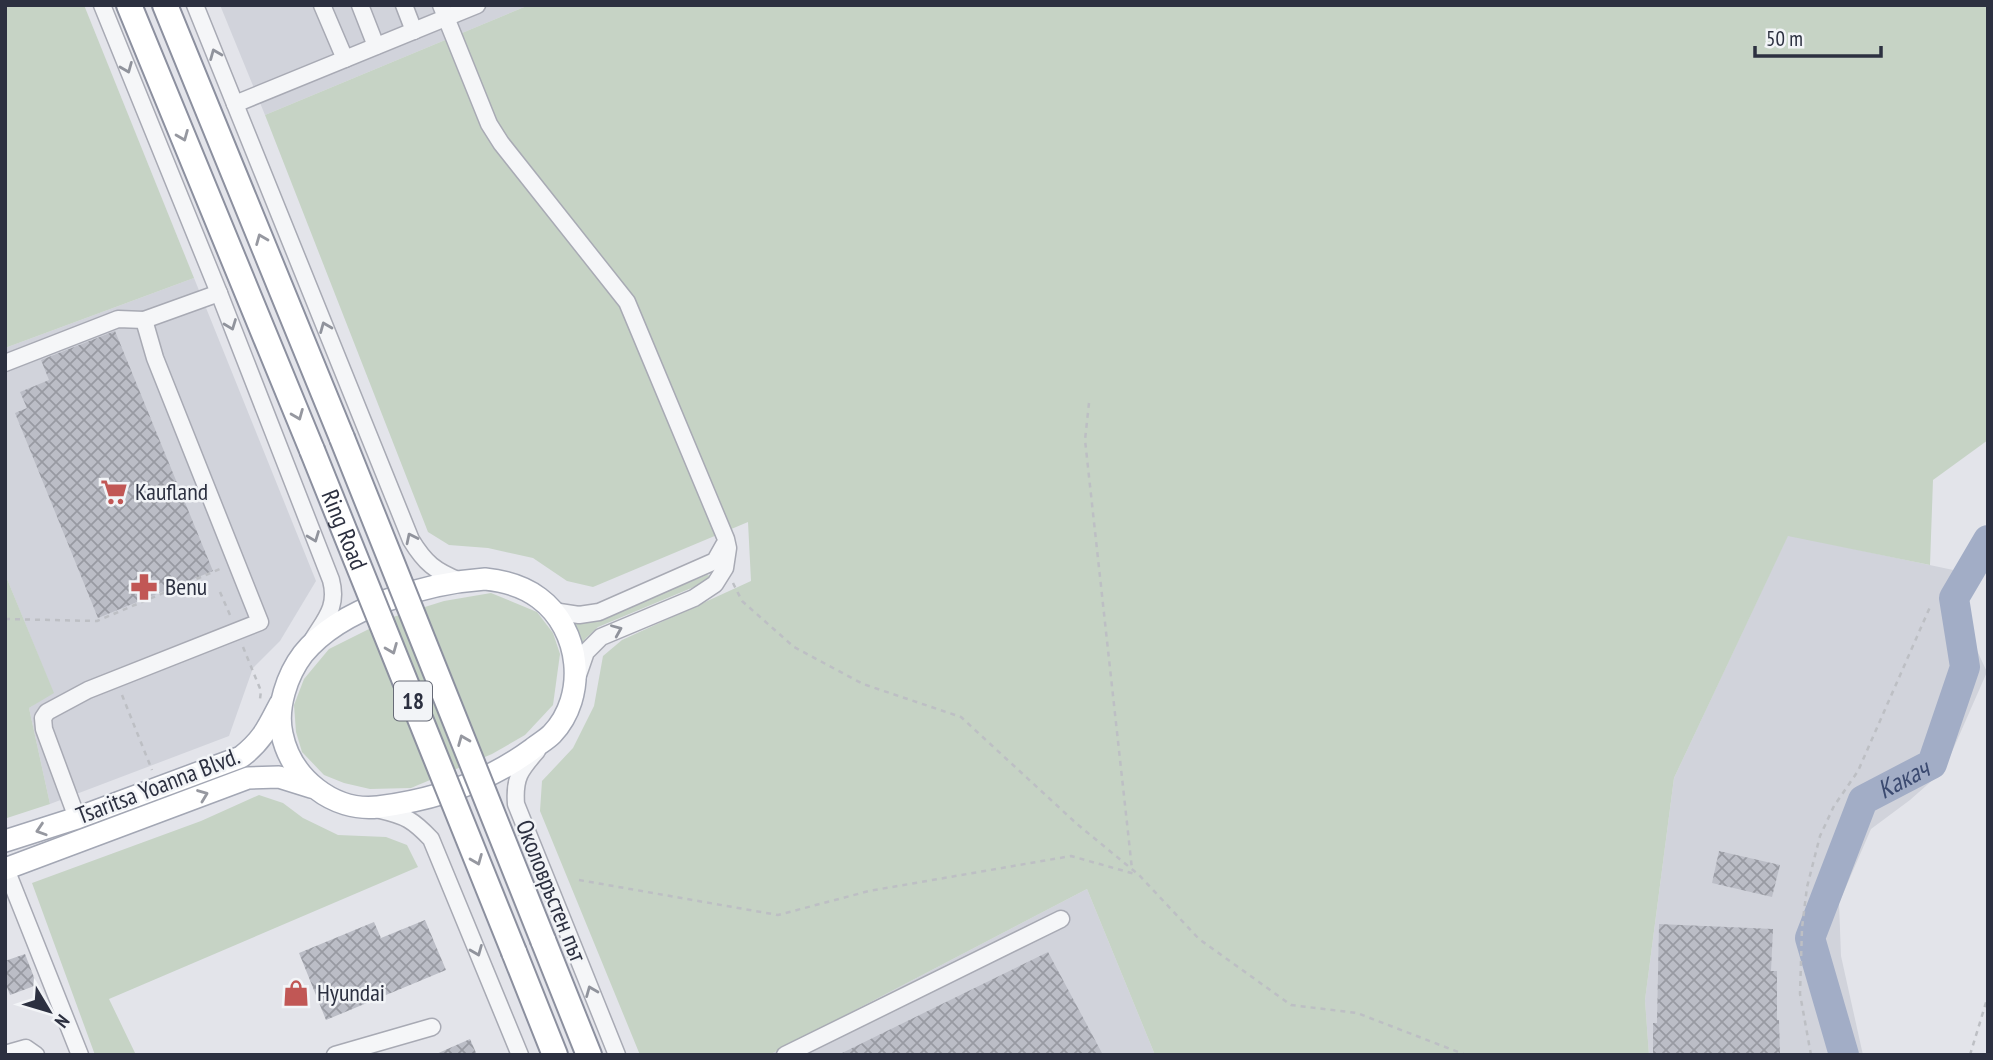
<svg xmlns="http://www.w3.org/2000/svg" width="1993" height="1060" font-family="'PT Sans Narrow',sans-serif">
	<defs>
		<pattern id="building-cross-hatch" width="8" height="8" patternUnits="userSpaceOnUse" patternTransform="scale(1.75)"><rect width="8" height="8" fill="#bbbdc6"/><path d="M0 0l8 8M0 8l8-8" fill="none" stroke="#989aa2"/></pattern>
	</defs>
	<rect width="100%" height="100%" fill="#e3e4ea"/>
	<g fill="#d1d3db">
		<polygon points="220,5 529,5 265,115"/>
		<polygon points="194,278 316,581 280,641 253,668 229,736 50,804 29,708 53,692 5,574 5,348"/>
		<polygon points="1788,535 1958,571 1967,629 1987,672 1944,770 1910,800 1871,829 1839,903 1841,956 1863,1055 1649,1055 1645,1000 1674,778"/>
		<polygon points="1087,889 1155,1055 769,1055"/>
	</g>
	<g fill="#c6d3c5">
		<polygon points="5,5 84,5 194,278 5,348"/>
		<polygon points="529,5 1988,5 1988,440 1933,480 1930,565 1788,536 1674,778 1645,1000 1649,1055 1155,1055 1087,889 769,1055 640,1055 540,811 542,781 573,748 594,706 603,656 622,640 751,581 748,522 593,587 567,581 533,558 488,548 449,545 428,532 265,115"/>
		<polygon points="5,574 54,693 29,708 50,804 7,818 5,818"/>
		<polygon points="707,575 710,576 701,584 598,627 586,638 579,647 569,620 602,618"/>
		<polygon points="491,593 537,612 553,633 560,654 553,705 525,735 492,754 411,788 370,789 344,783 324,775 302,752 296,732 294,705 304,679 329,649 393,617 444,601"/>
		<polygon points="259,795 283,803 303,818 338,835 386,837 407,845 418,867 109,999 136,1055 95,1055 32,883 201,821"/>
	</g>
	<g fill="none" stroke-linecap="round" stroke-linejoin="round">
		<path stroke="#a2adc6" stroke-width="30" id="s1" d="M1844 1055 1810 938 1863 800 1932 764 1965 667 1954 598 1988 540"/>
	</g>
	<g fill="url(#building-cross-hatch)">
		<polygon points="115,331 213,571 98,618 15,413 27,408 20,392 49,380 41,360"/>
		<polygon points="1719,851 1780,865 1772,897 1712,883"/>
		<polygon points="425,920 446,970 326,1020 299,953 374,922 381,938"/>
		<polygon points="1659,924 1773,929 1771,971 1777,971 1777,1020 1779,1020 1780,1055 1653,1055 1653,1023 1657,1023"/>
		<polygon points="1048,952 1103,1055 838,1055"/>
		<polygon points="25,954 37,985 10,995 5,982 5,961"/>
		<polygon points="470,1039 477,1055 434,1055"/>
	</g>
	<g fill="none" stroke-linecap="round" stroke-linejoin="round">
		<defs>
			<g id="minor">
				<path d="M102 5 219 293 331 580C338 606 326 618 313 639"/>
				<path d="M195 5 411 540C425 563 435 571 460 581"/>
				<polyline points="322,5 345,59"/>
				<polyline points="360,5 376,46"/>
				<polyline points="404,5 414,31"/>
				<polyline points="441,5 489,124 501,143 627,302 726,539 728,548 725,568 715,584 694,598 601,637 586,652 577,678"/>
				<polyline points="235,104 477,5"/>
				<polyline points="5,363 118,319 144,320 219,293"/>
				<polyline points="553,611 579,615 599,612 715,561 724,545"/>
				<path d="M537 751C520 770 514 778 516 804L617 1055"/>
				<path d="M380 810C406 816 413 820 431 839L520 1055"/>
				<polyline points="77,818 44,729 43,718 47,712 88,690 260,622 155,358 144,320"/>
				<polyline points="6,869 80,1055"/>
				<polyline points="5,1054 26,1048 36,1055"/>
				<polyline points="335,1055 432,1027"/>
				<polyline points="785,1055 1061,919"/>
			</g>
			<g id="major">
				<path d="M485 579C505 581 523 586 539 598 581 629 588 696 552 734 546 740 537 745 531 750 486 783 433 800 378 807 333 812 291 778 282 734 276 708 287 675 303 654 341 607 427 583 485 579Z"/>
				<path d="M5 841 77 818 241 757C263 740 268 727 280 704"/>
				<polyline points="5,869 248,778 279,777 311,787"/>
			</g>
			<g id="highway">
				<polyline points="129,5 312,450"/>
				<polyline points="165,5 342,438"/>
				<polyline points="543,940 589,1055"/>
				<polyline points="514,952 555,1055"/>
			</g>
		</defs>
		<use href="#minor" stroke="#a8aab4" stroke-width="19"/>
		<use href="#major" stroke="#a3a7b4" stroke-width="24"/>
		<use href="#highway" stroke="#8c909f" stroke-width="28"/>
		<g stroke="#bdbfc4" stroke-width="2.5" stroke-dasharray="5 5" stroke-linecap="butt">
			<polyline points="1089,403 1085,440 1132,869"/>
			<polyline points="733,583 742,601 794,647 863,684 961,717 1077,824 1139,875 1199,939 1291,1005 1357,1013 1466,1055"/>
			<polyline points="220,592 230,615"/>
			<polyline points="5,619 97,621 220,569"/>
			<polyline points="243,647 261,691 260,699"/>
			<polyline points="122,695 152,770"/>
			<polyline points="579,880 778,915 869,891 1071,856 1135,874"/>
			<polyline points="1811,1055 1800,994 1802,928 1807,887 1820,836 1834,806 1858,771 1930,607"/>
			<polyline points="1970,1055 1988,996"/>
		</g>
		<use href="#minor" stroke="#f5f6f8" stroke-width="16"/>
		<use href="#major" stroke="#fff" stroke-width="21"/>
		<use href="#highway" stroke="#fff" stroke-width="24"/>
		<defs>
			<g id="highway-bridge">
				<polyline points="342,438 543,940"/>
				<path id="s2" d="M312 450 514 952"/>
			</g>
		</defs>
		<use href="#highway-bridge" stroke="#8c909f" stroke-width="28" stroke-linecap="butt"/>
		<use href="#highway-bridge" stroke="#fff" stroke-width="24"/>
	</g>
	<defs><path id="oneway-chevron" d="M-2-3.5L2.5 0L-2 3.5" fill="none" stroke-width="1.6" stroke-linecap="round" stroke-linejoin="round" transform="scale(1.75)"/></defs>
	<g stroke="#90939c">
		<use href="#oneway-chevron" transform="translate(215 54) rotate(-112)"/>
		<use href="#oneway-chevron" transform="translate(127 68) rotate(68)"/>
		<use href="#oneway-chevron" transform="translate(231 325) rotate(69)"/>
		<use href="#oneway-chevron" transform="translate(325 327) rotate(-112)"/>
		<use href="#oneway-chevron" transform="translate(314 537) rotate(69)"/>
		<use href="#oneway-chevron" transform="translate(411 538) rotate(-116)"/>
		<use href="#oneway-chevron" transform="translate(617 630) rotate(-23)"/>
		<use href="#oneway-chevron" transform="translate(477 951) rotate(68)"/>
		<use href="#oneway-chevron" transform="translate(591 991) rotate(-112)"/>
	</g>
	<g stroke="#9698a0">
		<use href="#oneway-chevron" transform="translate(183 136) rotate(68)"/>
		<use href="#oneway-chevron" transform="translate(261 239) rotate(-112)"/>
		<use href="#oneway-chevron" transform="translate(298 415) rotate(68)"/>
		<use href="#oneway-chevron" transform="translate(392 649) rotate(68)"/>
		<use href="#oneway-chevron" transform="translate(463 740) rotate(-112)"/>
		<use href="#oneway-chevron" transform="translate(203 795) rotate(-21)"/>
		<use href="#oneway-chevron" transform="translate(41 830) rotate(162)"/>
		<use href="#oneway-chevron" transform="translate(477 860) rotate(68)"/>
	</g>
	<defs>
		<symbol id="supermarket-bare" viewBox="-9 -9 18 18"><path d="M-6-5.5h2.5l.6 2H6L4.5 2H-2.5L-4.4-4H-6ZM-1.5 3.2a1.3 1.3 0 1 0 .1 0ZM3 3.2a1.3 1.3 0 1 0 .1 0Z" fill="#c15755" stroke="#f2f4f7" stroke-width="2.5" paint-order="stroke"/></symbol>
		<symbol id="pharmacy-bare" viewBox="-9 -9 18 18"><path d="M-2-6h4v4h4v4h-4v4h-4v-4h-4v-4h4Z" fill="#c15755" stroke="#f2f4f7" stroke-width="2.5" paint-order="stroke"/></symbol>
		<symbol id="shop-bare" viewBox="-9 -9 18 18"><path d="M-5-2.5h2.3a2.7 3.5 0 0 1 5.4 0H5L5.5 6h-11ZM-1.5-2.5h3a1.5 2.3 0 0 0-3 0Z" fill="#c15755" stroke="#f2f4f7" stroke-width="2.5" paint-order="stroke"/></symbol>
	</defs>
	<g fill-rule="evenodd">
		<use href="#supermarket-bare" x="95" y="473" width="38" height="38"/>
		<use href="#pharmacy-bare" x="125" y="568" width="38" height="38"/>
		<use href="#shop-bare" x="277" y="974" width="38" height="38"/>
	</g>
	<g text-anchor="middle" stroke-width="5" stroke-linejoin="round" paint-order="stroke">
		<rect fill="#f2f4f7" stroke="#676b77" stroke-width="2" x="394" y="681.5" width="38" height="39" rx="5"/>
		<g font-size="23" font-weight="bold" fill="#2c3040">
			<text x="413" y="709">18</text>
		</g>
		<g font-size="24" fill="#2c3040" stroke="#f2f4f7" text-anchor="start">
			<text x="135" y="500">Kaufland</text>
			<text x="165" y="595">Benu</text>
			<text x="317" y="1001">Hyundai</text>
		</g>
		<g font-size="24" fill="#2c3040" stroke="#f2f4f7">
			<text dy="8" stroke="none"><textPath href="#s2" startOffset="86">Ring Road</textPath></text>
			<text transform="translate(158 786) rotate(-21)" y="8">Tsaritsa Yoanna Blvd.</text>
			<text transform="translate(551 891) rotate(68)" y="8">Околовръстен път</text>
		</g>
		<g font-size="26" font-style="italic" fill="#3b4a70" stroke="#f2f4f7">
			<text dy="9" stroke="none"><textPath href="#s1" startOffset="315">Какач</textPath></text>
		</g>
	</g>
	<rect width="1993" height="1060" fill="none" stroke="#2c3040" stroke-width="14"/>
	<g transform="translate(49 1011) rotate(128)" stroke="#f2f4f7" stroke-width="5" paint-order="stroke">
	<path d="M0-5L12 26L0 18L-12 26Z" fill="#2c3040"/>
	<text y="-10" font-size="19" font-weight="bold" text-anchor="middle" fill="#2c3040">N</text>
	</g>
	<path d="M1755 46v10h126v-10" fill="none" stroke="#2c3040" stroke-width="3.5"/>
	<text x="1766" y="46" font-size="21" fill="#2c3040" stroke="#f2f4f7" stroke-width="5" paint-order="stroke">50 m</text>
</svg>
